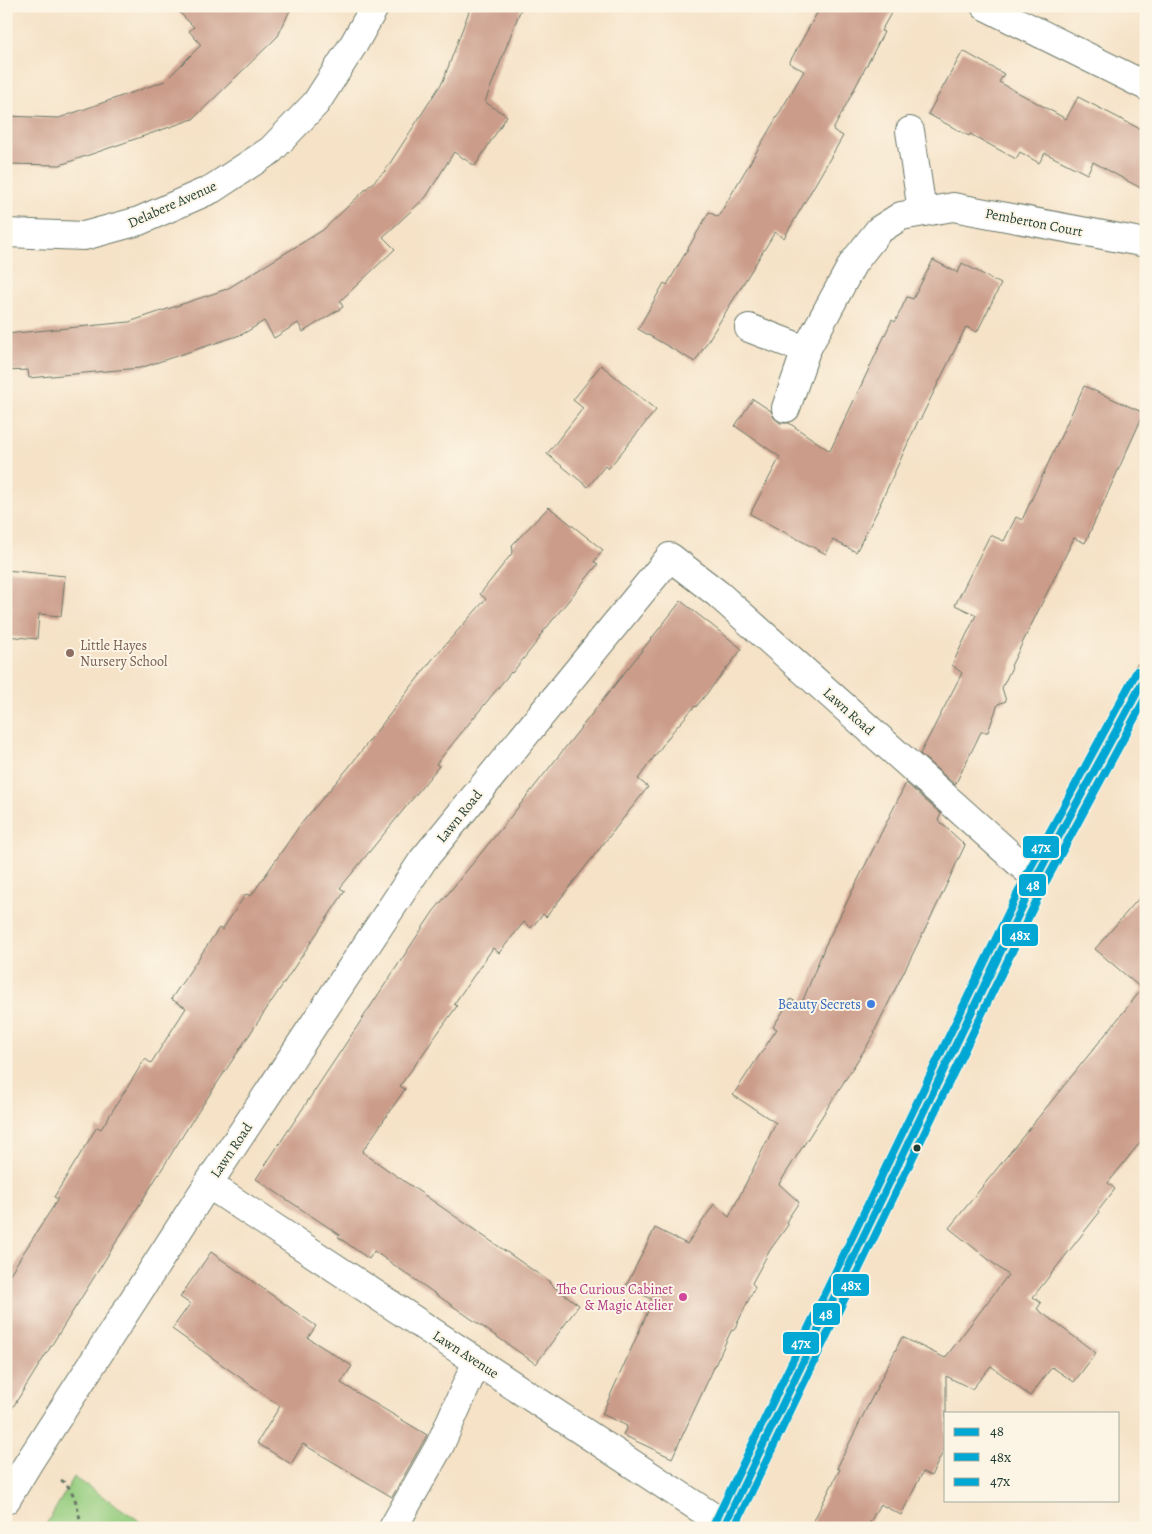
<svg xmlns="http://www.w3.org/2000/svg" width="1152" height="1534" font-family="Alegreya,serif">
	<rect width="100%" height="100%" fill="#fcf5e5"/>
	<filter id="ink" filterUnits="userSpaceOnUse"><feTurbulence type="fractalNoise" baseFrequency=".02" numOctaves="2"/><feDisplacementMap in="SourceGraphic" scale="10" xChannelSelector="R" yChannelSelector="G"/><feConvolveMatrix kernelMatrix="1 2 1 2 8 2 1 2 1" color-interpolation-filters="sRGB"/></filter>
	<filter id="wash" filterUnits="userSpaceOnUse"><feTurbulence type="fractalNoise" baseFrequency=".0096" numOctaves="4" result="noise"/><feDisplacementMap in="SourceGraphic" scale="20" xChannelSelector="R" yChannelSelector="G"/><feGaussianBlur stdDeviation="1.12" result="paint"/><feColorMatrix in="noise" values="0 0 0 0 0 0 0 0 0 0 0 0 0 0 0 0 0 1.4 0 .05"/><feComposite in="paint" operator="in"/></filter>
	<g filter="url(#wash)">
		<rect width="100%" height="100%" fill="#f5e2c7"/>
		<polygon fill="#97ce81" stroke="#5b865a" points="74,1477 150,1528 44,1528"/>
		<g id="blocks">
			<g fill="#cb9c8a">
				<polygon points="173,6 292,6 278,36 193,119 60,165 6,164 6,116 59,118 165,81 201,45 189,31 194,27"/>
				<polygon points="471,6 522,6 485,102 507,116 475,166 454,152 426,197 383,237 395,249 340,301 343,307 303,332 298,323 274,338 264,321 243,334 140,368 29,378 28,370 6,371 6,334 129,322 227,289 323,230 385,171 443,81"/>
				<polygon points="821,6 895,6 881,31 884,32 833,130 843,136 784,238 775,232 695,362 638,329 664,283 667,285 709,212 718,217 804,71 789,63"/>
				<polygon points="963,51 1004,74 999,82 1066,119 1078,97 1146,132 1146,191 1093,162 1087,174 1045,153 1039,163 1020,152 1016,159 970,134 969,136 928,114"/>
				<polygon points="933,260 958,273 962,263 1001,284 977,332 966,327 920,420 919,419 880,504 881,504 856,552 833,540 826,554 750,514 780,457 735,426 753,399 771,411 774,418 780,423 789,423 830,451 892,320 895,322 907,297 913,299"/>
				<polygon points="601,365 656,410 608,469 605,466 588,487 547,454 583,408 573,400"/>
				<polygon points="1084,386 1144,413 1085,543 1074,538 1011,666 1012,667 1002,688 1006,701 998,704 988,732 981,732 955,785 920,754 962,673 952,665 976,615 955,605 990,535 1004,541 1016,517 1022,520"/>
				<polygon points="549,507 603,550 594,562 598,564 539,637 540,638 512,673 511,672 436,764 439,766 340,888 345,891 190,1124 6,1418 6,1280 58,1199 54,1197 97,1127 101,1129 145,1059 151,1063 186,1008 171,999 219,928 222,930 246,894 251,896 300,825 349,767 435,656 486,599 480,594 513,552 512,545"/>
				<polygon points="6,570 65,576 61,616 39,614 37,639 6,636"/>
				<polygon points="681,601 742,649 696,707 695,706 673,731 638,779 648,787 546,917 543,914 531,928 524,922 499,953 493,948 454,1004 457,1006 400,1086 405,1089 362,1152 550,1282 549,1283 579,1305 536,1364 374,1251 369,1259 338,1237 340,1235 256,1179 433,912 512,815"/>
				<polygon points="906,783 941,814 938,820 965,845 938,903 874,1032 875,1033 779,1184 799,1202 787,1220 788,1225 770,1250 752,1283 755,1287 734,1330 731,1331 672,1458 623,1435 627,1426 602,1414 653,1300 626,1286 655,1228 687,1244 714,1204 729,1217 776,1123 733,1095 777,1029 773,1027 791,999 801,1005 825,946"/>
				<polygon points="1146,890 1146,1135 1108,1183 1115,1189 1098,1211 1099,1213 1033,1297 1041,1303 1037,1309 1096,1353 1074,1382 1052,1367 1030,1396 991,1366 972,1389 946,1376 946,1446 931,1476 923,1472 901,1515 880,1504 867,1528 810,1528 840,1469 837,1468 902,1337 945,1358 1008,1275 949,1228 1142,989 1095,949"/>
				<polygon points="211,1252 316,1326 308,1338 352,1366 341,1383 427,1435 392,1497 303,1444 291,1464 257,1443 280,1406 172,1329 190,1304 180,1297"/>
			</g>
		</g>
	</g>
	<g filter="url(#ink)">
		<use href="#blocks" fill-opacity="0" stroke="#6a7767" stroke-width="1"/>
		<g fill="none" stroke-linecap="round" stroke-linejoin="round">
			<defs>
				<g id="minor">
					<polyline points="985,6 1146,86"/>
					<polyline points="910,131 922,211"/>
					<polyline points="6,233 84,236 139,221 212,189 271,150 316,103 355,42 375,6"/>
					<polyline points="749,328 806,350"/>
					<polyline points="786,408 806,350 853,263 879,230 901,216 953,207 1146,243"/>
					<polyline points="208,1184 725,1525"/>
					<polyline points="6,1500 29,1462 208,1184 423,860 670,557 718,594 1036,878"/>
					<polyline points="393,1528 440,1445 477,1361"/>
				</g>
				<polyline id="major" points="723,1528 1036,878 1146,676"/>
			</defs>
			<use href="#minor" stroke="#6a7767" stroke-width="30"/>
			<use href="#major" stroke="#6a7767" stroke-width="30"/>
			<path stroke="#6a7767" stroke-width="3" stroke-dasharray="4 4" stroke-linecap="butt" d="M61 1480C76 1489 78 1512 82 1528"/>
			<use href="#minor" stroke="#fff" stroke-width="28"/>
			<use href="#major" stroke="#fbbd6e" stroke-width="28"/>
			<defs>
				<polyline id="bus-1" points="723,1528 1036,878 1146,676"/>
				<polyline id="bus-2" points="734,1528 1045,883 1146,697"/>
				<polyline id="bus-3" points="714,1524 1027,874 1137,671"/>
			</defs>
			<use href="#bus-1" stroke="#fcf5e5" stroke-width="11"/>
			<use href="#bus-2" stroke="#fcf5e5" stroke-width="11"/>
			<use href="#bus-3" stroke="#fcf5e5" stroke-width="11"/>
			<use href="#bus-1" stroke="#03a7d4" stroke-width="8"/>
			<use href="#bus-2" stroke="#03a7d4" stroke-width="8"/>
			<use href="#bus-3" stroke="#03a7d4" stroke-width="8"/>
		</g>
	</g>
	<circle fill="#8d6e63" stroke="#fcf5e5" stroke-width="2" cx="70" cy="653" r="5"/>
	<circle fill="#3f7fe0" stroke="#fcf5e5" stroke-width="2" cx="871" cy="1004" r="5"/>
	<circle fill="#1f3d34" stroke="#fcf5e5" stroke-width="2" cx="917" cy="1148" r="4.5"/>
	<circle fill="#d1479c" stroke="#fcf5e5" stroke-width="2" cx="683" cy="1297" r="5"/>
	<g text-anchor="middle" stroke-width="4" stroke-linejoin="round" paint-order="stroke">
		<g font-size="14" fill="#1f3d34" stroke="#fcf5e5">
			<text transform="translate(172 204) rotate(-24)" y="5">Delabere Avenue</text>
			<text transform="translate(1034 222) rotate(11)" y="5">Pemberton Court</text>
			<text transform="translate(849 711) rotate(42)" y="5">Lawn Road</text>
			<text transform="translate(459 816) rotate(-51)" y="5">Lawn Road</text>
			<text transform="translate(231 1150) rotate(-56)" y="5">Lawn Road</text>
			<text transform="translate(466 1354) rotate(33)" y="5">Lawn Avenue</text>
		</g>
		<g font-size="14" fill="#785e54" stroke="#fcf5e5" text-anchor="start">
			<text x="80" y="650">Little Hayes<tspan x="80" dy="16">Nursery School</tspan></text>
		</g>
		<g font-size="14" fill="#366cbe" stroke="#fcf5e5" text-anchor="end">
			<text x="861" y="1009">Beauty Secrets</text>
		</g>
		<g font-size="14" fill="#b23c85" stroke="#fcf5e5" text-anchor="end">
			<text x="673" y="1294">The Curious Cabinet<tspan x="673" dy="16">&amp; Magic Atelier</tspan></text>
		</g>
	</g>
	<g stroke="#fcf5e5" stroke-width="2">
		<rect x="1022" y="835" width="38" height="24" rx="5" fill="#03a7d4"/>
		<rect x="1018" y="873" width="29" height="24" rx="5" fill="#03a7d4"/>
		<rect x="1001" y="923" width="38" height="24" rx="5" fill="#03a7d4"/>
		<rect x="832" y="1273" width="38" height="24" rx="5" fill="#03a7d4"/>
		<rect x="812" y="1302" width="29" height="24" rx="5" fill="#03a7d4"/>
		<rect x="782" y="1331" width="38" height="24" rx="5" fill="#03a7d4"/>
	</g>
	<g font-size="14" text-anchor="middle" font-weight="bold" fill="#fff">
		<text x="1041" y="852">47x</text>
		<text x="1033" y="890">48</text>
		<text x="1020" y="940">48x</text>
		<text x="851" y="1290">48x</text>
		<text x="826" y="1319">48</text>
		<text x="801" y="1348">47x</text>
	</g>
	<rect width="1152" height="1534" fill="none" stroke="#fcf5e5" stroke-width="25"/>
	<rect x="944" y="1412" width="175" height="90" fill="#fcf5e5" stroke="#a4ab9e"/>
	<rect x="954" y="1428" width="25" height="8" fill="#03a7d4" stroke="#a4ab9e"/>
	<text x="990" y="1436" font-size="15" fill="#1f3d34">48</text>
	<rect x="954" y="1453" width="25" height="8" fill="#03a7d4" stroke="#a4ab9e"/>
	<text x="990" y="1462" font-size="15" fill="#1f3d34">48x</text>
	<rect x="954" y="1478" width="25" height="8" fill="#03a7d4" stroke="#a4ab9e"/>
	<text x="990" y="1486" font-size="15" fill="#1f3d34">47x</text>
</svg>
